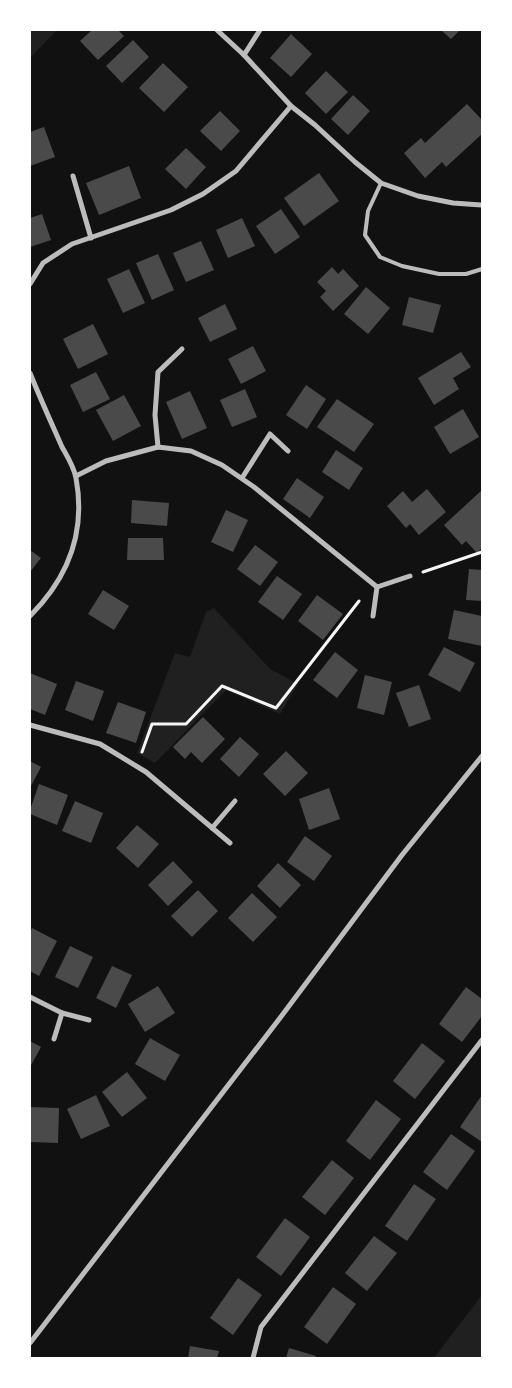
<svg xmlns="http://www.w3.org/2000/svg" width="512" height="1388" font-family="Mulish,sans-serif">
	<rect width="100%" height="100%" fill="#111"/>
	<g fill="#202020">
		<polygon points="30,30 57,30 30,58"/>
		<polygon points="214,608 270,669 298,684 280,714 226,690 155,763 137,753 175,653 190,657 206,612"/>
		<polygon points="482,1295 482,1358 434,1358"/>
	</g>
	<g fill="#4a4a4a">
		<polygon points="92,30 118,30 124,36 98,60 80,41"/>
		<polygon points="441,30 460,30 451,39"/>
		<polygon points="291,34 312,54 291,77 270,58"/>
		<polygon points="133,40 149,57 122,83 106,66"/>
		<polygon points="163,63 188,87 164,112 139,88"/>
		<polygon points="326,71 348,92 326,114 305,93"/>
		<polygon points="353,95 370,111 348,135 331,119"/>
		<polygon points="467,104 482,120 482,134 446,167 442,162 425,178 404,153 421,138 425,143"/>
		<polygon points="220,111 240,131 221,151 200,131"/>
		<polygon points="44,127 55,157 30,166 30,132"/>
		<polygon points="186,148 206,167 186,189 165,169"/>
		<polygon points="129,166 141,198 99,215 86,183"/>
		<polygon points="319,173 339,201 304,226 284,198"/>
		<polygon points="281,209 300,237 275,254 256,226"/>
		<polygon points="42,214 51,240 30,247 30,218"/>
		<polygon points="242,218 255,246 228,258 216,230"/>
		<polygon points="201,241 214,270 186,282 173,253"/>
		<polygon points="158,254 174,290 152,300 136,263"/>
		<polygon points="332,267 338,274 343,269 359,286 333,311 320,297 326,291 317,282"/>
		<polygon points="129,269 145,303 123,313 107,279"/>
		<polygon points="366,287 390,308 368,334 344,314"/>
		<polygon points="409,297 441,305 433,333 402,325"/>
		<polygon points="225,304 237,329 210,342 198,318"/>
		<polygon points="93,324 108,354 78,369 63,339"/>
		<polygon points="253,346 266,371 241,384 228,359"/>
		<polygon points="461,352 471,367 453,378 459,389 434,405 418,378"/>
		<polygon points="96,372 110,399 83,412 70,385"/>
		<polygon points="306,385 326,399 307,429 286,415"/>
		<polygon points="245,389 257,417 232,427 220,400"/>
		<polygon points="190,391 207,428 182,439 166,402"/>
		<polygon points="124,395 141,426 113,441 96,410"/>
		<polygon points="337,399 374,424 354,452 317,427"/>
		<polygon points="463,409 479,437 450,454 434,427"/>
		<polygon points="336,450 363,468 349,490 322,472"/>
		<polygon points="297,478 324,497 310,518 283,499"/>
		<polygon points="427,489 446,512 419,535 410,524 406,528 387,506 403,491 412,502"/>
		<polygon points="482,490 482,548 477,553 466,541 462,545 444,525"/>
		<polygon points="132,500 169,503 167,526 131,523"/>
		<polygon points="226,510 248,520 233,552 211,542"/>
		<polygon points="128,538 163,538 164,560 127,560"/>
		<polygon points="255,545 278,562 260,586 237,569"/>
		<polygon points="30,550 41,558 30,572"/>
		<polygon points="469,569 482,570 482,601 466,600"/>
		<polygon points="277,576 302,594 283,620 258,602"/>
		<polygon points="103,590 129,606 114,630 88,614"/>
		<polygon points="317,595 343,614 323,640 298,621"/>
		<polygon points="454,610 482,616 482,646 448,639"/>
		<polygon points="444,647 475,663 460,692 428,675"/>
		<polygon points="335,652 358,670 337,698 313,680"/>
		<polygon points="30,673 57,684 45,715 30,709"/>
		<polygon points="365,675 392,682 384,715 357,708"/>
		<polygon points="76,681 104,691 93,721 65,710"/>
		<polygon points="419,685 431,719 409,727 396,693"/>
		<polygon points="118,702 146,712 136,743 106,733"/>
		<polygon points="203,717 225,739 202,763 191,752 185,759 173,747"/>
		<polygon points="240,737 259,754 239,777 220,759"/>
		<polygon points="286,751 308,773 285,796 263,774"/>
		<polygon points="30,761 41,767 30,788"/>
		<polygon points="39,784 68,795 57,825 30,814 30,810"/>
		<polygon points="329,788 340,819 309,830 299,799"/>
		<polygon points="75,801 103,813 91,843 62,831"/>
		<polygon points="137,825 159,844 138,868 116,848"/>
		<polygon points="305,836 332,856 314,881 287,862"/>
		<polygon points="173,861 193,882 168,906 148,885"/>
		<polygon points="278,863 301,885 280,908 257,886"/>
		<polygon points="198,890 218,911 192,937 171,916"/>
		<polygon points="252,893 277,917 253,942 228,918"/>
		<polygon points="32,928 57,941 39,976 30,971 30,933"/>
		<polygon points="70,946 93,957 78,988 55,977"/>
		<polygon points="112,966 132,975 116,1008 96,998"/>
		<polygon points="158,986 175,1013 145,1032 128,1004"/>
		<polygon points="466,987 482,999 482,1016 462,1042 439,1024"/>
		<polygon points="150,1038 180,1055 165,1081 135,1064"/>
		<polygon points="30,1041 41,1047 30,1067"/>
		<polygon points="422,1043 445,1061 415,1099 393,1081"/>
		<polygon points="127,1072 147,1098 122,1117 102,1092"/>
		<polygon points="96,1095 110,1126 81,1139 67,1109"/>
		<polygon points="482,1095 482,1142 460,1127"/>
		<polygon points="376,1100 401,1119 370,1160 346,1141"/>
		<polygon points="30,1107 59,1108 58,1143 30,1142"/>
		<polygon points="451,1134 475,1151 447,1190 423,1172"/>
		<polygon points="332,1160 354,1178 325,1215 302,1197"/>
		<polygon points="414,1184 436,1199 407,1241 385,1226"/>
		<polygon points="285,1218 310,1237 281,1276 256,1257"/>
		<polygon points="374,1236 397,1253 367,1291 345,1273"/>
		<polygon points="238,1278 262,1295 233,1335 210,1318"/>
		<polygon points="333,1287 356,1304 327,1344 304,1327"/>
		<polygon points="190,1346 219,1351 217,1358 188,1358"/>
		<polygon points="289,1348 316,1356 315,1358 286,1358"/>
	</g>
	<g fill="none" stroke-linecap="round" stroke-linejoin="round">
		<g stroke="#f5f5f5" stroke-width="3">
			<polyline points="423,572 482,552"/>
			<polyline points="142,752 152,724 186,724 222,686 276,708 359,601"/>
		</g>
		<polyline stroke="#bcbcbc" stroke-width="4" points="381,183 368,211 365,235 380,257 402,266 439,274 466,274 482,269"/>
		<g stroke="#bcbcbc" stroke-width="5">
			<polyline points="217,30 244,55 291,106 315,125 355,162 381,183 418,196 453,203 481,205"/>
			<polyline points="244,55 260,30"/>
			<polyline points="73,176 91,238"/>
			<polyline points="30,284 43,263 72,244 171,210 203,194 236,171 291,106"/>
			<path d="M30 373C40 398 51 422 62 447 67 456 74 467 76 478 86 532 68 578 30 616"/>
			<polyline points="158,447 155,415 158,372 182,349"/>
			<polyline points="76,476 106,461 158,447 191,451 222,465 254,487 377,587"/>
			<polyline points="242,478 270,434 288,451"/>
			<polyline points="377,587 410,576"/>
			<polyline points="373,616 377,587"/>
			<polyline points="30,725 100,744 146,772 230,843"/>
			<polyline points="212,828 235,801"/>
			<polyline points="30,997 62,1013 89,1020"/>
			<polyline points="54,1039 62,1013"/>
			<polyline points="30,1343 280,1018 402,855 482,756"/>
			<polyline points="253,1358 261,1327 482,1040"/>
		</g>
	</g>
	<rect width="512" height="1388" fill="none" stroke="#ffffff" stroke-width="62"/>
</svg>
